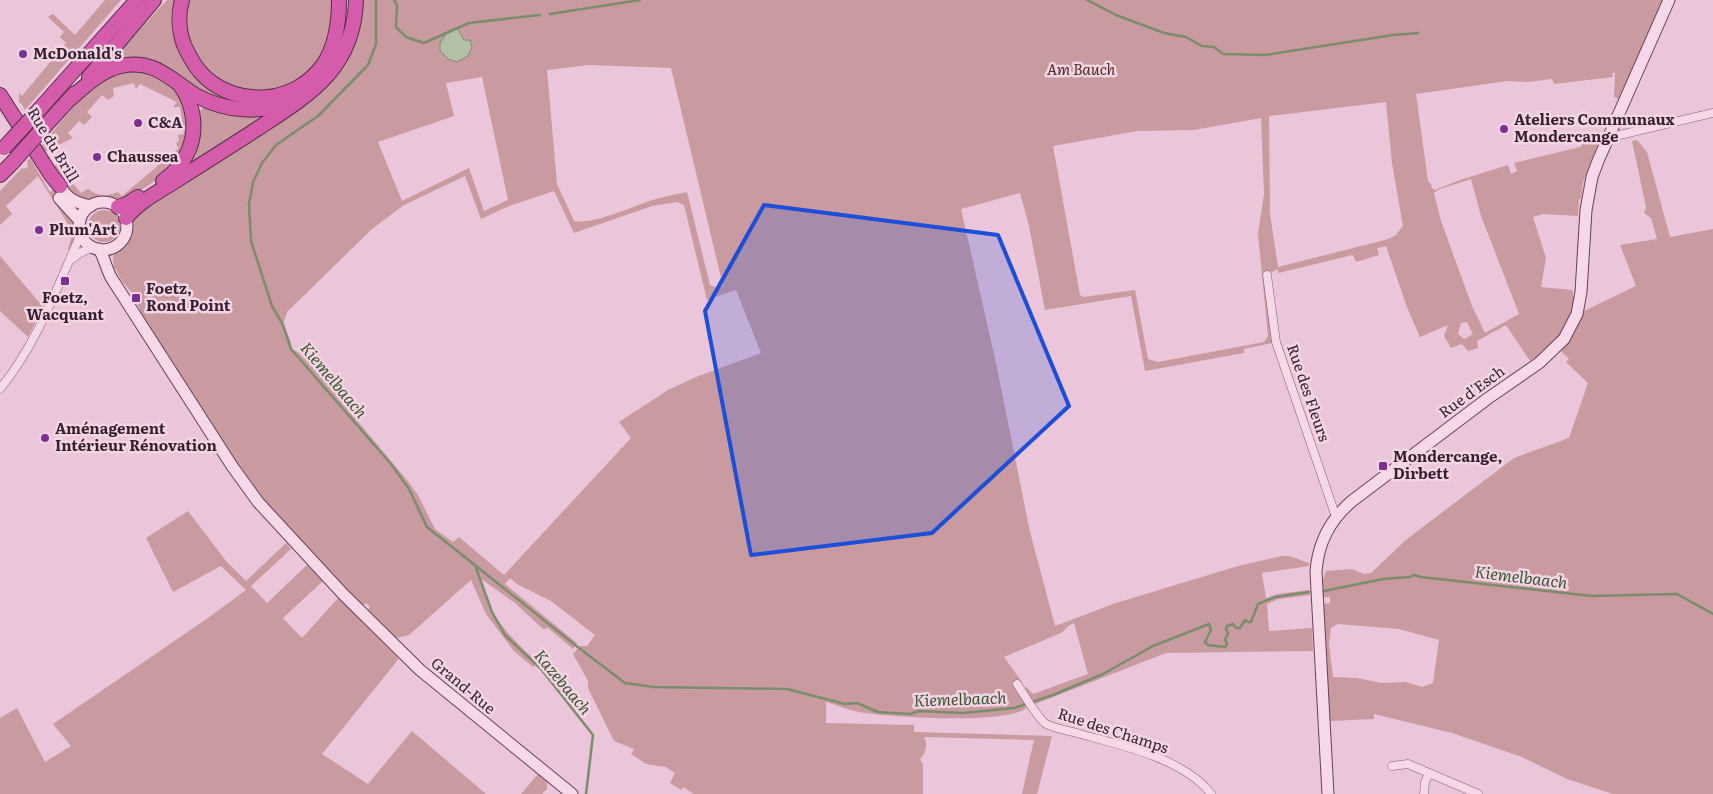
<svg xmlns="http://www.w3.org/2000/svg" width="1713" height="794" font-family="Literata,serif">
	<rect width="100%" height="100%" fill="#ebc5d9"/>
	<g fill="#c99a9f" fill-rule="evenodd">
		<polygon points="105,0 121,0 25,110 21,103 19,103 19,93 22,96 66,43 60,37 64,32 48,17 53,14 75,35"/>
		<polygon points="167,0 179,0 185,56 255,106 217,101 174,75 107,65"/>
		<polygon points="186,0 334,0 332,35 319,62 299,82 279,91 256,93 230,88 200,64 186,36"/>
		<path d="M360 0H1665L1622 96 1619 99 1614 97 1615 73H1612L1613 77 1554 84 1552 79 1528 82 1507 81 1416 94 1428 181 1431 184 1432 188 1435 190 1460 180 1508 165 1511 174 1517 171 1514 163 1580 147 1585 142 1600 140 1583 182 1581 199H1579L1578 216 1543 214 1533 217 1546 258 1541 287 1572 290 1574 297 1577 298C1571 326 1559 338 1539 358H1535L1530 361 1506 325 1477 341 1478 348 1468 351 1462 344 1451 348 1444 336 1448 325 1420 337 1407 307 1386 246 1377 248 1379 255 1356 262 1353 255 1278 273V269L1267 275 1276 342 1244 349V353L1145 371 1131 296 1045 310 1029 226 1020 193 961 209 996 363 1030 532 1055 626 1116 603 1238 566 1282 556H1289L1309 563V566L1262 573 1266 598 1278 594 1309 590 1310 595 1279 599 1267 604 1269 631 1312 628 1313 651 1166 653 1035 704 1025 688 1026 687 1033 694 1088 674 1074 623 1068 626 1063 632 1004 657 1022 682 1017 684 1026 708C1008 725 886 717 859 712 848 710 837 705 826 702V723L914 725V732L1052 736 1037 794H1022L1034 740 924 737C928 744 926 753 920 759L923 765V794H694L683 787 681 790 670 783 675 773 666 767 646 764 631 754 634 749 614 741 588 688V681L573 654 580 646H587L595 635 551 601 517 584 510 578 505 584 577 643 573 649 548 628 543 629 515 603 481 579C488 616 510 637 537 662L533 667 514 651 486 614 471 580 409 635 397 638V642L371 617 368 610 370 607 366 603 362 607 261 500 237 466 142 316C139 308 137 300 132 293 126 285 119 280 116 269H114L113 256 127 240 134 213 303 105C322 92 342 76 349 54 355 37 357 17 360 0ZM589 65 671 68 723 286 717 288 710 285 687 192C677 194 666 196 656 199 635 205 594 225 574 221L557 184 547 70ZM482 77 508 200 484 211 469 168 402 201 378 142 454 116 446 83ZM1386 102 1392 163 1403 226 1395 236 1385 240 1278 267 1270 214 1269 116ZM1261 118 1264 194 1258 234 1268 336 1264 342 1158 362 1148 359 1135 290 1083 297 1080 295 1053 146 1137 131 1194 130ZM465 176 481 219 509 206 554 191 574 233 652 206 677 202 684 205 707 300 736 290 761 353 696 377 668 390 619 422 631 438 504 575 459 537 453 542 435 529 418 495 407 480 344 405 323 376 298 352 291 349V342L283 325 287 312 372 229 404 205ZM1471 179 1481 216 1519 314 1485 333 1472 306 1441 221 1434 193 1440 189ZM1467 322 1473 334 1464 339 1458 334 1461 323Z"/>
		<path d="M140 70C149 74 161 76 169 81 178 87 182 97 185 107 202 155 155 184 118 203L104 199 85 202 78 212 75 241 70 251 68 249 73 232 38 176 6 206 12 214 0 225V191L22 168 24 169 28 167 27 161 30 158 50 192 62 184 53 167 63 161 66 162 60 168 81 193 88 189C97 196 107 197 118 192L122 196 179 148 176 144 179 140 178 135 184 134 180 107H173L177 102 140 84 136 89 134 83 113 88 114 96 108 100 102 95 87 112 92 117 84 125 79 121 68 133 73 138 44 152 41 146C61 123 90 80 121 72 127 70 134 71 140 70Z"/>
		<polygon points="203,108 208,108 274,111 185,171 199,111"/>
		<path d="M1637 140 1647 152 1670 237 1713 229V794H1613L1567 779 1522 757 1452 733 1374 714V719L1329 721 1323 604 1330 603V597H1323L1322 582 1326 571 1352 569 1364 574 1371 573 1407 539 1514 458 1569 438 1588 383 1566 362 1569 359 1561 351 1568 341 1582 312 1636 286 1620 245 1657 239 1651 218 1644 213 1646 207 1632 141ZM1338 624 1399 629 1439 640 1433 683 1422 687 1406 682 1382 683 1357 678 1333 677 1329 644 1331 628Z"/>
		<circle cx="104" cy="226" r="16"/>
		<polygon points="0,256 43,307 28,337 0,311"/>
		<polygon points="188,511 226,561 246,581 286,543 291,549 251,586 267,603 307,565 323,581 283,618 302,638 339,597 398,658 397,661 322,754 368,784 412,731 486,794 0,794 0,718 17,708 45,762 71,746 53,724 208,618 246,590 221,566 173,592 146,538"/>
		<polygon points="538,774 547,781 547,789 542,794 521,794"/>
	</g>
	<polygon fill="#b3bfa7" stroke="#7c8d6e" points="458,29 464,40 470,40 472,47 468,56 457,62 448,59 440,51 440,43 448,31"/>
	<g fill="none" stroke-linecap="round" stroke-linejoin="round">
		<g stroke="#7c8d6e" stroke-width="2.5">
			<polyline points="376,0 376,44 368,65 318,116 276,145 262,163 253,182 249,204 251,241 272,306 283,325 291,349 391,464 409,489 427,527 579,648"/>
			<polyline points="394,0 397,5 396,27 406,37 424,43 469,23 540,15"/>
			<polyline points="1087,0 1116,15 1164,33 1186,37 1202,46 1214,47 1223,54 1265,55 1393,35 1418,33"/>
			<polyline points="550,14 640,0"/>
			<polyline points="476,568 492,612 505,635 541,669 593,735 586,794"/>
			<polyline points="1324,591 1383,579 1410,577 1414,575 1421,577 1592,596 1677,594 1713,614"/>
			<polyline points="579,648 625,683 654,687 787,689 845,704 857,703 878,712 910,714 919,711 963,713 1014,708 1053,695 1103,674 1153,646 1209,624 1211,630 1205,642 1208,645 1225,647 1227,644 1225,639 1228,634 1226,629 1227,626 1233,624 1236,628 1240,628 1245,620 1248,622 1251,622 1258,604 1275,597 1309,592"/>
		</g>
		<defs>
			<g id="minor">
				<polyline points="1607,138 1713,113"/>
				<polyline points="72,259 80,253 93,247"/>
				<polyline points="1267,275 1276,342 1336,517"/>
				<path d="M0 389C37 344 57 287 81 234"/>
				<path d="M1017 684C1023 693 1039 720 1046 724 1056 729 1070 731 1080 734 1121 745 1185 759 1211 794"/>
				<polyline points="1392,766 1408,764 1478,794"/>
				<polyline points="1424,794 1425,782 1429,773"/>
			</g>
			<g id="secondary">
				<path d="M56 180C66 197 71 202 91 206"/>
				<polyline points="59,198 80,221"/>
				<circle cx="103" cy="226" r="24"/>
				<path d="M99 249C105 259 106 269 112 279L232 466 258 502 343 594 420 670 572 794"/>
				<path d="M1328 794 1316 572C1318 542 1330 520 1352 501L1487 399 1539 363 1564 339 1577 314 1581 292 1586 210 1592 177 1598 161 1669 0"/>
			</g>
			<g id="motorway">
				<path d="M182 0C178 14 179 31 184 45 189 56 195 68 205 77 239 108 295 104 323 65 336 46 339 23 339 0"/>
				<polyline points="89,77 154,0"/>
				<polyline points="0,95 51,175 60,186"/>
				<path d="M70 99C85 86 100 71 121 66 154 58 172 81 197 96 225 111 261 115 290 101"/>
				<polyline points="37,112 137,0"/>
				<polyline points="45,126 75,93"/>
				<polyline points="0,175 13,162"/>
				<path d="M163 181C187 164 199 138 191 108 189 101 186 93 181 87"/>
				<polyline points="118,207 127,204 138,197"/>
				<path d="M126 218C138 202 160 191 177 180 204 163 231 146 257 129 309 95 354 69 356 0"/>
			</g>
		</defs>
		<use href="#minor" stroke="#855c78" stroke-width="9"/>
		<use href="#secondary" stroke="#67405c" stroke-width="13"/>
		<use href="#motorway" stroke="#54304b" stroke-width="16"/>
		<use href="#minor" stroke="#f7d8e8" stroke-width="8"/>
		<use href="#secondary" stroke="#f7d8e8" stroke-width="11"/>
		<use href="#motorway" stroke="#d55cab" stroke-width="14"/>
		<defs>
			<g id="motorway-bridge">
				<polyline points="4,148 37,112"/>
				<polyline points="13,162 45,126"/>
			</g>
		</defs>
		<use href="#motorway-bridge" stroke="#54304b" stroke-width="16" stroke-linecap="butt"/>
		<use href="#motorway-bridge" stroke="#d55cab" stroke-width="14"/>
	</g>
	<path fill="#1d4ed8" fill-opacity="0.2" stroke="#1d4ed8" stroke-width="4" stroke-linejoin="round" d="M764 205 998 235 1069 406 932 533 751 555 705 311Z"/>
	<g fill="#7b3091" stroke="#f3d5e4" stroke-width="2">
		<circle cx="23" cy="54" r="5"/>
		<circle cx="138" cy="123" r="5"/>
		<circle cx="1504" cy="129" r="5"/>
		<circle cx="97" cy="157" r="5"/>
		<circle cx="39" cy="230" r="5"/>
		<rect x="60" y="276" width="10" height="10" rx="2.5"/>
		<rect x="131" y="293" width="10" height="10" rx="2.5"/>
		<circle cx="45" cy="438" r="5"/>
		<rect x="1378" y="461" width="10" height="10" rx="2.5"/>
	</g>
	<g text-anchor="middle" stroke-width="5" stroke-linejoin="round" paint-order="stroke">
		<g font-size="15" font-weight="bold" fill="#361f30" stroke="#f3d5e4" text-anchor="start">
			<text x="33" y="59">McDonald's</text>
			<text x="1514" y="125">Ateliers Communaux<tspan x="1514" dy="17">Mondercange</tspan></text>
			<text x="148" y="128">C&amp;A</text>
			<text x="107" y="162">Chaussea</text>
			<text x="49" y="235">Plum'Art</text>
			<text x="146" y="294">Foetz,<tspan x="146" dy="17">Rond Point</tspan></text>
			<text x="65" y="303" text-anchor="middle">Foetz,<tspan x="65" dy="17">Wacquant</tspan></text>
			<text x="55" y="434">Aménagement<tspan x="55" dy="17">Intérieur Rénovation</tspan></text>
			<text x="1393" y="462">Mondercange,<tspan x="1393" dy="17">Dirbett</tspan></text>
		</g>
		<g font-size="15" font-style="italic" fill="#522927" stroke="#f3d5e4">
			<text x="1081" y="75">Am Bauch</text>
		</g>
		<g font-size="15" fill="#361f30" stroke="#f3d5e4">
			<text transform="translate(53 145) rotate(59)" y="5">Rue du Brill</text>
			<text transform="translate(1472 392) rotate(-36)" y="5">Rue d'Esch</text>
			<text transform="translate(1308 393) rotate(71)" y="5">Rue des Fleurs</text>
			<text transform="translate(463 686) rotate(40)" y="5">Grand-Rue</text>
			<text transform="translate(1113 731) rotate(18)" y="5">Rue des Champs</text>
		</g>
		<g font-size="16" font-style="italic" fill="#3a5530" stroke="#f3d5e4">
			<text transform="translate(334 380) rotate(50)" y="6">Kiemelbaach</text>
			<text transform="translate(1521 577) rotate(7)" y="6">Kiemelbaach</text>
			<text transform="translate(563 682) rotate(50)" y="6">Kazebaach</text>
			<text transform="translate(960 699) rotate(-2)" y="6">Kiemelbaach</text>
		</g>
	</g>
</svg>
